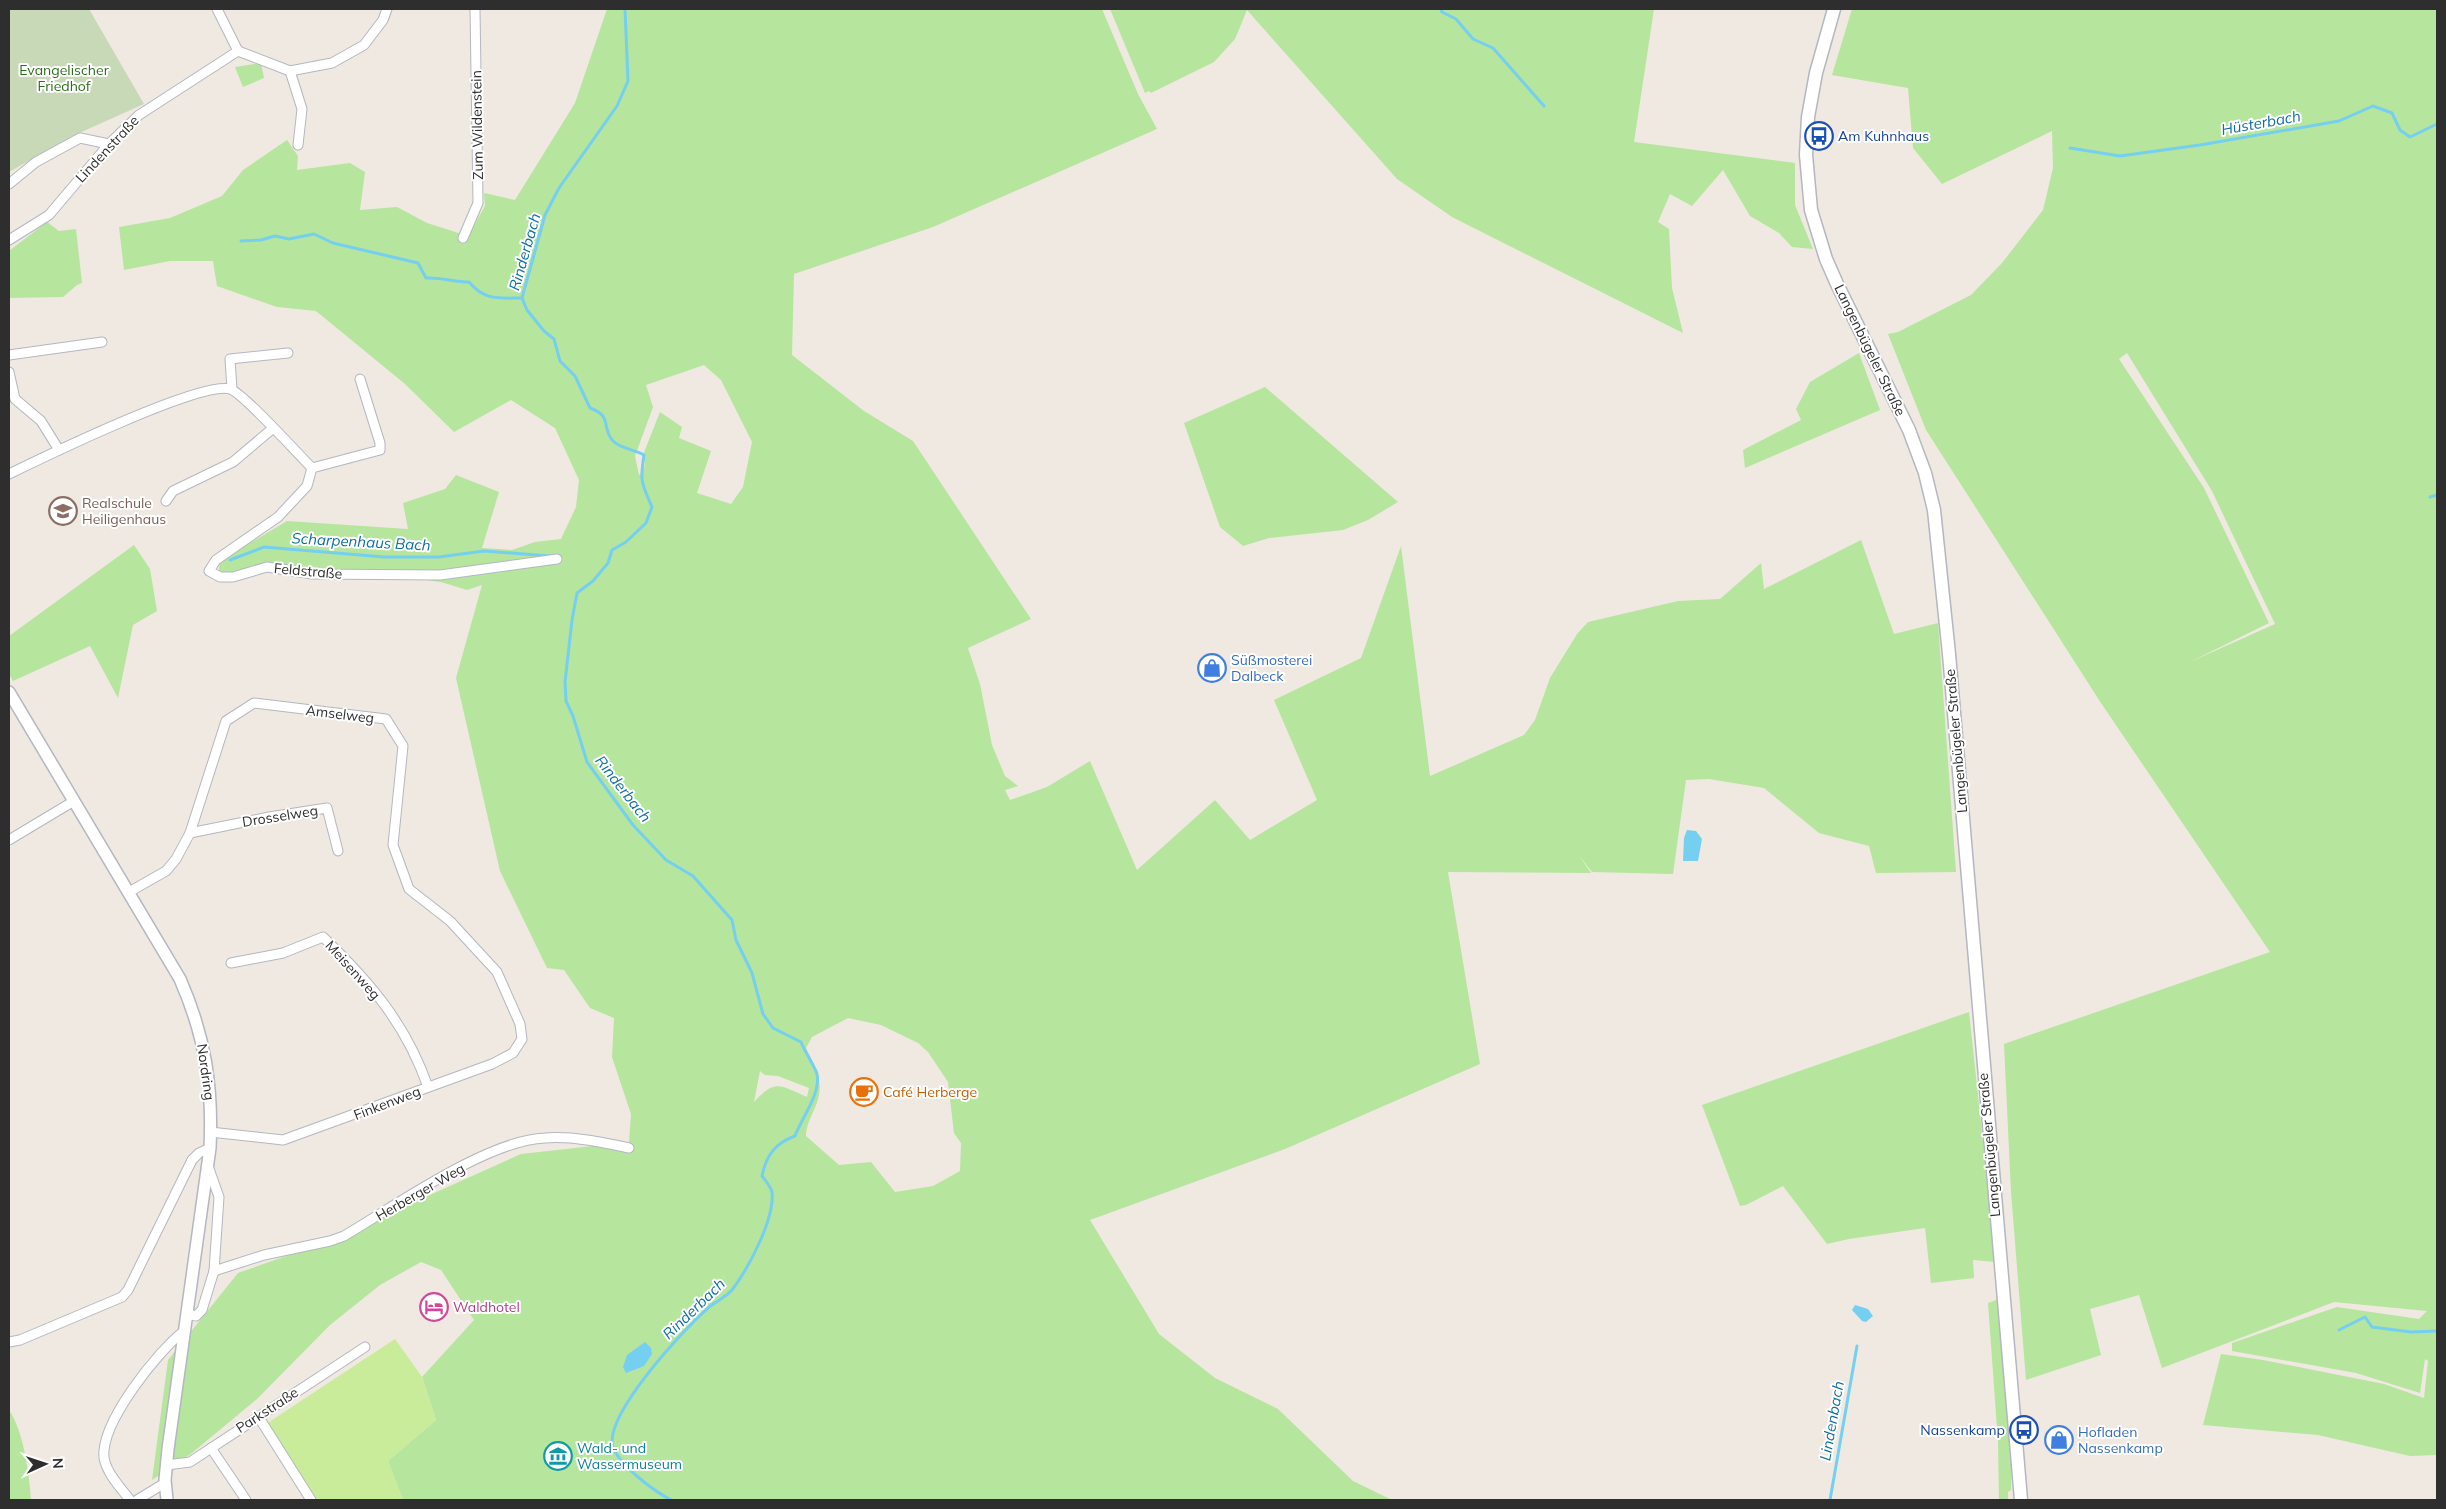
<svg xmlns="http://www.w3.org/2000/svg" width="2446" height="1509" font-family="Mulish,sans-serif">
	<rect width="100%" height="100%" fill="#efe9e1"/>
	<g fill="#b6e59e" fill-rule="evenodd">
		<path d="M607 9H1102L1138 94 1157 129 933 227 794 274 792 355 864 411 913 441 1031 619 968 648 980 684 992 745 1005 776 1018 786 1005 790 1010 800 1047 787 1090 761 1137 870 1215 800 1250 840 1317 800 1274 700 1361 658 1401 546 1430 776 1524 735 1535 720 1550 678 1577 634 1588 622 1678 601 1720 599 1761 563 1764 589 1861 540 1894 634 1938 623 1956 872 1876 873 1869 846 1819 833 1764 788 1709 779 1686 780 1673 874 1592 872 1578 854 1591 873 1448 872 1480 1064 1285 1149 1090 1220 1159 1334 1215 1378 1278 1409 1353 1481 1392 1500H403L388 1461 436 1420 422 1377 474 1320 441 1270 421 1262 380 1285 330 1325 257 1399 192 1453 152 1480 168 1360 238 1273 323 1243 521 1154 629 1142 631 1114 612 1057 614 1018 590 1008 564 970 547 968 500 871 456 678 482 585 467 590 441 582 391 575 267 567 218 575 220 561 287 521 408 529 403 503 445 489 456 475 499 492 482 548 512 550 535 542 561 539 576 507 579 480 555 428 511 400 454 432 405 384 316 311 277 307 217 286 213 261H170L124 270 119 227 170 218 222 196 243 170 287 140 298 156 297 170 350 163 365 172 360 210 397 207 427 223 468 236 485 206 484 193 515 200 575 103ZM704 365 721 380 752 442 743 487 731 504 697 493 711 451 679 438 682 427 660 412 643 455C646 463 646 469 639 475L635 456 653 407 646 385ZM848 1018 881 1025 918 1043 928 1052 948 1082 954 1133 961 1143 960 1171 933 1186 895 1192 871 1162 839 1165 806 1136C806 1127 810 1119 814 1110 826 1084 817 1072 806 1048L812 1037ZM760 1071 765 1075 778 1076 809 1088 807 1097C780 1086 776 1078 754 1102Z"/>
		<polygon points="1110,9 1654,9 1634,142 1795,163 1795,205 1813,249 1792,247 1779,233 1750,216 1723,170 1692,206 1670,194 1658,222 1669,229 1672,288 1683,333 1452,217 1397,179 1247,10 1235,39 1214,62 1151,93 1149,91 1145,93"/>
		<path d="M1852 9H2437V1455L2410 1456 2318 1435 2203 1425 2221 1354 2263 1360 2384 1384 2424 1398 2428 1361 2425 1359 2420 1393 2356 1373 2232 1351V1343L2337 1307 2419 1319 2427 1311 2334 1302 2162 1368 2139 1295 2090 1309 2101 1355 2026 1380 2011 1192 2004 1044 2270 952 2101 703 1926 430 1888 334 1898 332 1971 295 2002 263 2043 210 2053 168 2052 131 1942 184 1913 148 1908 88 1832 75ZM2127 353 2212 491 2275 624 2190 662 2269 623 2204 488 2119 359Z"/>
		<polygon points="261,63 264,78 243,87 235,67"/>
		<polygon points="47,222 59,231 76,229 82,283 77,285 63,297 9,298 9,251"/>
		<polygon points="1859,353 1880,410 1745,468 1743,450 1801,420 1796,409 1810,382"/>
		<polygon points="1265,387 1398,502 1368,520 1343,530 1269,538 1243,546 1220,527 1184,423"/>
		<polygon points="134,545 150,569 157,611 133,625 118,698 90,646 13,681 9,674 9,636"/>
		<polygon points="1969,1012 1996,1262 1973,1260 1974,1278 1931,1283 1925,1228 1849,1239 1827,1244 1783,1186 1746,1205 1740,1206 1702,1105"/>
		<polygon points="1999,1299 2012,1454 2011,1490 2008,1492 2008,1500 1999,1500 1998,1442 1988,1303"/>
		<path d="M9 1410C24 1432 29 1474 31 1500H9Z"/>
	</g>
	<polygon fill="#c8d9b8" points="9,9 89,9 144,104 77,134 9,172"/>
	<polygon fill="#c9ec9a" points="395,1339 422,1377 436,1420 388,1461 403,1500 316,1500 266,1424"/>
	<g fill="#75cff0">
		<polygon points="1687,830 1696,831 1702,839 1698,861 1683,861 1684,838"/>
		<polygon points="1855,1305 1868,1309 1873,1316 1866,1322 1862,1321 1852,1310"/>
		<polygon points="645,1342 651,1348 652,1354 644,1366 626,1373 623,1367 627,1355"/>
	</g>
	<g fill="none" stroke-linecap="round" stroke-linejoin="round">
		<g stroke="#75cff0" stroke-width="3">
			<path d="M625 9 628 81 617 106 559 188 545 215 522 298 527 310 544 331 554 339 560 361 575 376 590 408C613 416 601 428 613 441 621 449 634 449 644 455 640 481 641 482 652 507L646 523 626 542 612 550 608 563 593 581 577 593 572 620 565 682 566 701 573 716 587 762 633 825 666 860 693 876 732 920 736 940 752 973 763 1014 773 1028 801 1042C804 1050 816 1069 817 1074 821 1094 802 1117 795 1136 775 1143 766 1156 762 1176 765 1180 771 1187 772 1192 775 1219 748 1269 732 1290 726 1297 715 1302 708 1308 684 1329 603 1416 613 1447 620 1466 654 1491 671 1500"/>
			<polyline points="1441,9 1442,12 1456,19 1473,39 1493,48 1544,106"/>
			<polyline points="2070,148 2120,156 2200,145 2339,121 2373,106 2392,113 2400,130 2410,137 2437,124"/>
			<path d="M241 241 261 240 275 236 289 239 314 234 333 243 418 263 426 278C441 277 454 282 469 282 485 301 499 298 522 298"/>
			<polyline points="2430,497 2437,495"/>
			<polyline points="230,560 264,547 384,557 439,557 484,551 550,556"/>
			<polyline points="2339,1330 2365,1317 2372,1327 2411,1332 2437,1331"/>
			<polyline points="1830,1500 1857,1346"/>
		</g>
		<defs>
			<g id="minor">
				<polyline points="217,9 238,51"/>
				<polyline points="238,51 290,71 332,63 364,45 383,20 387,9"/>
				<polyline points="290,71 302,109 298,145"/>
				<polyline points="9,184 36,162 80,138 109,144"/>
				<polyline points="463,238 478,203 475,9"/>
				<polyline points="9,240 49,215 109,144 139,115 238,51"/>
				<polyline points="9,355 102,342"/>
				<polyline points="9,372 15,399 41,421 59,450"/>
				<polyline points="232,389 230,359 288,353"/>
				<polyline points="312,468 380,450 380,443 360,379"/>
				<path d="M9 474C44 457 200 381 230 389 243 393 298 454 312 468L307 486 278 517 216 560 209 571 220 577H233L267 567 312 574 440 575 557 559"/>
				<polyline points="166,501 173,491 233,462 272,429"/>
				<polyline points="190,833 269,817 327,808 338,851"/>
				<polyline points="9,840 74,801"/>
				<polyline points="129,892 166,871 176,859 190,833 226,721 254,703 386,719 403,746 393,845 409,889 450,921 497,972 520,1024 522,1039 513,1053 492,1064 283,1140 210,1132"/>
				<path d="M231 963 283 953 323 937C370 982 406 1024 428 1087"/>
				<path d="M214 1271 264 1255 330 1241 344 1236C395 1206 488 1140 545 1138 573 1136 601 1142 629 1148"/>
				<polyline points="187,1314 196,1316 202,1310 214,1271 219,1197 208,1166"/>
				<polyline points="9,1342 20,1340 122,1297 128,1290 192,1160 199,1153 210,1148"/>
				<polyline points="258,1416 311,1500"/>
				<polyline points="211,1448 246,1500"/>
				<polyline points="167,1465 190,1462 365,1347"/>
				<path d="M130 1500C121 1488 107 1474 104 1458 100 1423 158 1351 184 1331"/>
				<polyline points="137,1500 160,1486 165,1485"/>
			</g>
			<path id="tertiary" d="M9 692 180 979C205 1036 213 1086 210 1148L168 1449 165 1480 167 1500"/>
			<polyline id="secondary" points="1834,9 1816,73 1808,117 1806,155 1811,210 1826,259 1837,284 1909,430 1925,473 1934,510 1949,654 2021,1500"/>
		</defs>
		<use href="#minor" stroke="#b4b7c1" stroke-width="11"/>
		<use href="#tertiary" stroke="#b4b7c1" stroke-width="14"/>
		<use href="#secondary" stroke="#b4b7c1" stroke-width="15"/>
		<use href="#minor" stroke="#fff" stroke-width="9"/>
		<use href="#tertiary" stroke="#fff" stroke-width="11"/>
		<use href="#secondary" stroke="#fff" stroke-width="12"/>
	</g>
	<defs>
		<symbol id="bus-ring" viewBox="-11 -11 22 22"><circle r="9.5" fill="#fff" stroke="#1a4fb4" stroke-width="1.5"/><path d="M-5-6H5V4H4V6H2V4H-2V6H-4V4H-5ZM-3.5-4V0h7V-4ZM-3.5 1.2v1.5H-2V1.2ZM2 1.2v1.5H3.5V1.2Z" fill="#1a4fb4"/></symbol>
		<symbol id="school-ring" viewBox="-11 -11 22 22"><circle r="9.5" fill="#fff" stroke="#8d6e63" stroke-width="1.5"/><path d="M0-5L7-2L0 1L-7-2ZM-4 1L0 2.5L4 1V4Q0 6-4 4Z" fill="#8d6e63"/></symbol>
		<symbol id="shop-ring" viewBox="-11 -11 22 22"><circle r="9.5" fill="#fff" stroke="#3f7fe0" stroke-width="1.5"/><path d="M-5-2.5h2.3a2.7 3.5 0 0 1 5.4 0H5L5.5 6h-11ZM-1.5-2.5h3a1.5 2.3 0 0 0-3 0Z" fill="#3f7fe0"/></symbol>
		<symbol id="cafe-ring" viewBox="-11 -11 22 22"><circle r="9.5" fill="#fff" stroke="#e8710a" stroke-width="1.5"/><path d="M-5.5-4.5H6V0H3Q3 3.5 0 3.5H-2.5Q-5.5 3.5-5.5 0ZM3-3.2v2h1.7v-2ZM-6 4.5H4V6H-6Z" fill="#e8710a"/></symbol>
		<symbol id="hotel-ring" viewBox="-11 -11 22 22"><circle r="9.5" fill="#fff" stroke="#d1479c" stroke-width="1.5"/><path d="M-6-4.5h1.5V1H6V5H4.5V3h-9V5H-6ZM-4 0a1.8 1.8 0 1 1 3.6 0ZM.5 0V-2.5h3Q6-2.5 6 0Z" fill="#d1479c"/></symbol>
		<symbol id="museum-ring" viewBox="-11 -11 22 22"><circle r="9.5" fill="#fff" stroke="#0f9aa8" stroke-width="1.5"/><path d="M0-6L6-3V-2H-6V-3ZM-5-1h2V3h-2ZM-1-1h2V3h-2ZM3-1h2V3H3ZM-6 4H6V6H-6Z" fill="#0f9aa8"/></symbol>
	</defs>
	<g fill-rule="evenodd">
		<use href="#bus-ring" x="1803" y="120" width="32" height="32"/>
		<use href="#school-ring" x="47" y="495" width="32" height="32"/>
		<use href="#shop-ring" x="1196" y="652" width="32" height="32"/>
		<use href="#cafe-ring" x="848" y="1076" width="32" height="32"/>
		<use href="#hotel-ring" x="418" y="1291" width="32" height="32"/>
		<use href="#bus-ring" x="2008" y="1414" width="32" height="32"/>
		<use href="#shop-ring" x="2043" y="1424" width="32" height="32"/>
		<use href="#museum-ring" x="542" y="1440" width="32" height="32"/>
	</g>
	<g text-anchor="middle" stroke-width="4" stroke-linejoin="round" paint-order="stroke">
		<g font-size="14" fill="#2c6e1b" stroke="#fff">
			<text x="64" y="75">Evangelischer<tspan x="64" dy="16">Friedhof</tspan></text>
		</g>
		<g font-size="14" fill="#2e2e2e" stroke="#fff">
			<text transform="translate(477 125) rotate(-91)" y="5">Zum Wildenstein</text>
			<text transform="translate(107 149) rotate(-47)" y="5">Lindenstraße</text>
			<text transform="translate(1870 350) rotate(64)" y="5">Langenbügeler Straße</text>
			<text transform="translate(308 571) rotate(5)" y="5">Feldstraße</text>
			<text transform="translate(340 714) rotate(7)" y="5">Amselweg</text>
			<text transform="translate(1956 741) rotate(-95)" y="5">Langenbügeler Straße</text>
			<text transform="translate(280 816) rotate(-9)" y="5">Drosselweg</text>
			<text transform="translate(353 970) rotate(48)" y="5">Meisenweg</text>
			<text transform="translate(206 1072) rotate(82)" y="5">Nordring</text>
			<text transform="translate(387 1103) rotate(-21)" y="5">Finkenweg</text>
			<text transform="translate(1989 1145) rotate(-95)" y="5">Langenbügeler Straße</text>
			<text transform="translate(420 1192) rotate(-30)" y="5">Herberger Weg</text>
			<text transform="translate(267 1410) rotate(-33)" y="5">Parkstraße</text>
		</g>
		<g font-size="14" fill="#164399" stroke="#fff" text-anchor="start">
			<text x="1838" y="141">Am Kuhnhaus</text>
			<text x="2005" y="1435" text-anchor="end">Nassenkamp</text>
		</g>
		<g font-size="14" fill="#785e54" stroke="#fff" text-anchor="start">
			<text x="82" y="508">Realschule<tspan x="82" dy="16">Heiligenhaus</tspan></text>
		</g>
		<g font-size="14" fill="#366cbe" stroke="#fff" text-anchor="start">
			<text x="1231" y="665">Süßmosterei<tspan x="1231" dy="16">Dalbeck</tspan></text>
			<text x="2078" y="1437">Hofladen<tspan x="2078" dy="16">Nassenkamp</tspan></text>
		</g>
		<g font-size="14" fill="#c56008" stroke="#fff" text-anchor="start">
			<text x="883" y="1097">Café Herberge</text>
		</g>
		<g font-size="14" fill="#b23c85" stroke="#fff" text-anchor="start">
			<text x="453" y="1312">Waldhotel</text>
		</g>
		<g font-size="14" fill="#0d838f" stroke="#fff" text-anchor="start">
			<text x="577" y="1453">Wald- und<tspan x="577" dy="16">Wassermuseum</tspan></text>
		</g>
		<g font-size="15" font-style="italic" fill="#0d6fa3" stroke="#fff">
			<text transform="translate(2261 123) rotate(-10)" y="5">Hüsterbach</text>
			<text transform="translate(525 252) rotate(-74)" y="5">Rinderbach</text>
			<text transform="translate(361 542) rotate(3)" y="5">Scharpenhaus Bach</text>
			<text transform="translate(623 789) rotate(52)" y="5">Rinderbach</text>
			<text transform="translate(694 1309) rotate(-44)" y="5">Rinderbach</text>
			<text transform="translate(1832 1421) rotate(-80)" y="5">Lindenbach</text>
		</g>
	</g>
	<rect width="2446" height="1509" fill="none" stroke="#2e2e2e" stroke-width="20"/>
	<g transform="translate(45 1464) rotate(87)" stroke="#ffffff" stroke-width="4" paint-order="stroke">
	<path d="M0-4L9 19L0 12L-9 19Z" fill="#2e2e2e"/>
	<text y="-8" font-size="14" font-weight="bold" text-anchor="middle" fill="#2e2e2e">N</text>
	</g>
</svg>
